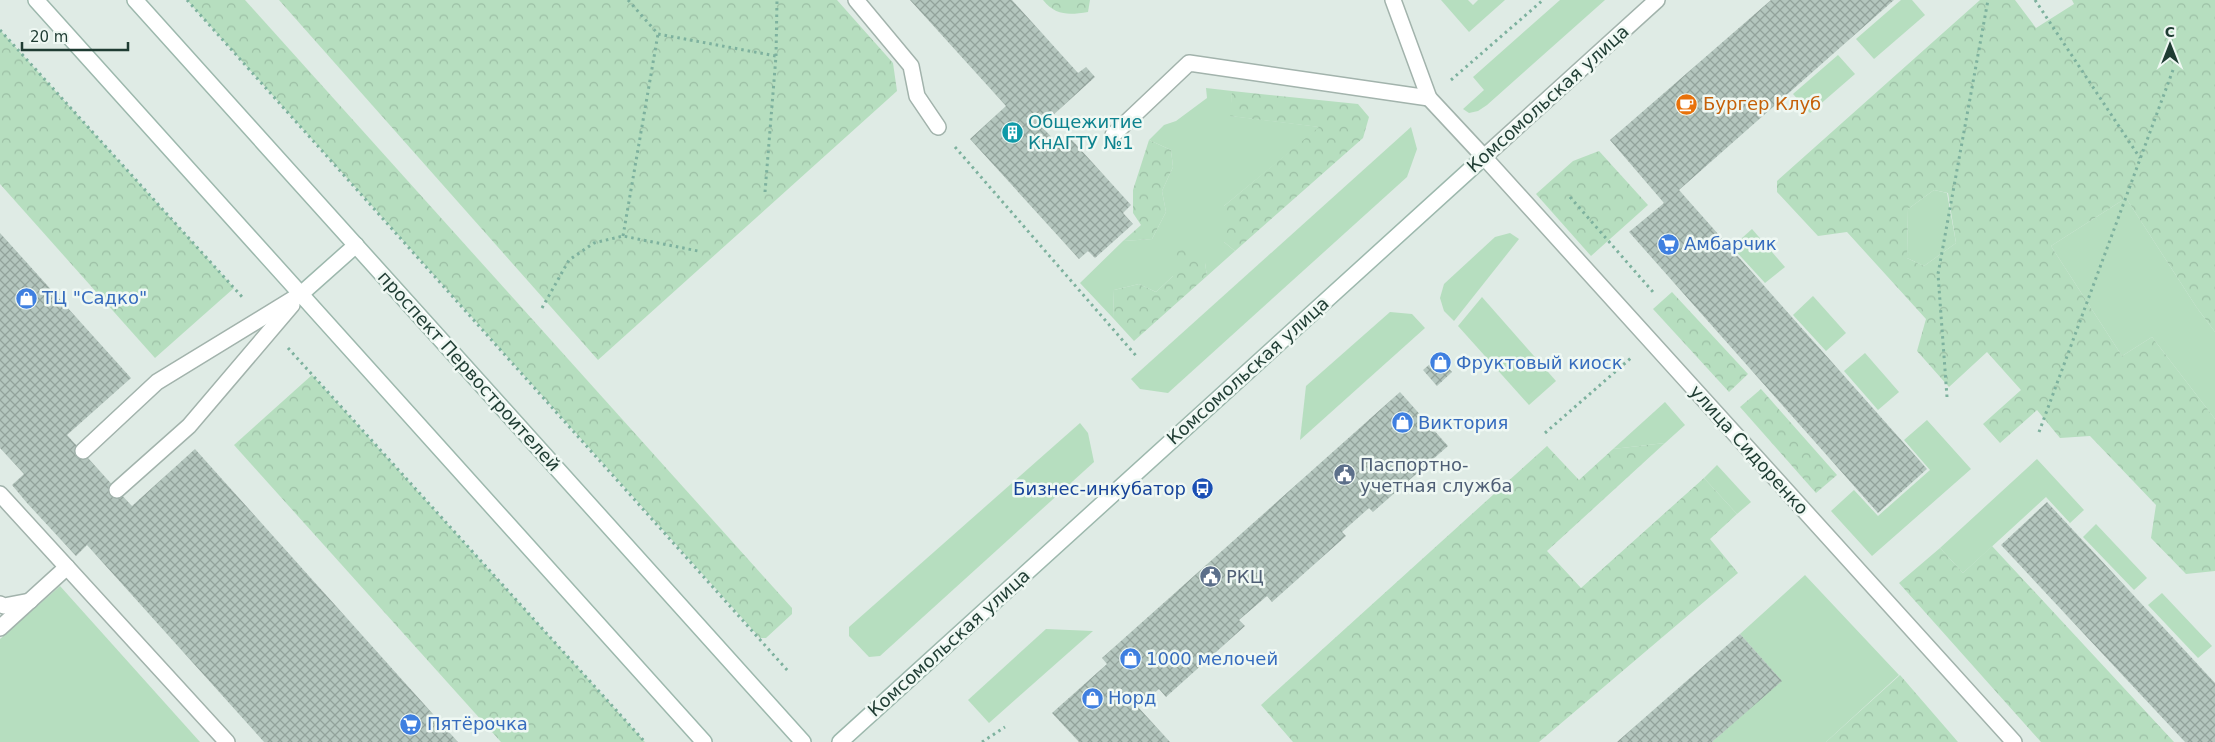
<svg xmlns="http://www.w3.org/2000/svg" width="2215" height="742" font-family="'DejaVu Sans',sans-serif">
	<defs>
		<pattern id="forest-crowns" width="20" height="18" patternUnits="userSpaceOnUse" patternTransform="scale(1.25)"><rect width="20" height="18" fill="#b6debf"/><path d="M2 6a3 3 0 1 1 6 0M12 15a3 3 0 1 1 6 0" fill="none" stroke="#9cbfa5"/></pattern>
		<pattern id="building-cross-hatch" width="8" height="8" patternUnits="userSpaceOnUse" patternTransform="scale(1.25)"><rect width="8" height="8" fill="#b4c6be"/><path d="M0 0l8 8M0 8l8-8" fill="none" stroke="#92a29b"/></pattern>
	</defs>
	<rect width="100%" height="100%" fill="#dfebe5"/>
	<g fill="#b6debf">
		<polygon points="1441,0 1468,0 1473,5 1478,0 1505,0 1469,32"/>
		<polygon points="1560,0 1605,0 1487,105 1478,111 1469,113 1463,109 1484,90 1473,77"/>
		<polygon points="1901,0 1912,0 1925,15 1874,59 1856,39"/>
		<polygon points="1838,55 1855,74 1810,113 1793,94"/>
		<polygon points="1206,88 1232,91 1231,116 1320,127 1224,206 1224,242 1235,251 1207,276 1205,263 1173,276 1156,292 1139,284 1114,290 1113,318 1080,283 1123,241 1152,239 1166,212 1162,191 1173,167 1171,150 1149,140 1164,125 1176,121 1207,98"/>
		<polygon points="1411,127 1417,149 1407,177 1168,393 1140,389 1131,379"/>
		<polygon points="1934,190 1947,193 1956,243 1924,266 1907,258 1908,209"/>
		<polygon points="2126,198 2197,308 2215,332 2215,419 2152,337 2122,356 2051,246"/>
		<polygon points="1752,229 1785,267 1765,283 1732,247"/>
		<polygon points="1510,233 1519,239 1454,321 1444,311 1440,298 1444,284 1495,237"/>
		<polygon points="1813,296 1846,333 1826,351 1793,315"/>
		<polygon points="1482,297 1556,381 1529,405 1458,326"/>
		<polygon points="1390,312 1412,314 1425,328 1300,440 1306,386"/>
		<polygon points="1865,353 1899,392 1878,410 1844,371"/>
		<polygon points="1665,402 1685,425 1665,443 1613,449"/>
		<polygon points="1927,420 1971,469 1872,556 1831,511 1854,490 1878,516 1930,470 1904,440"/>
		<polygon points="1080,423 1088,433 1094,462 880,656 869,657 849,636 849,627"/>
		<polygon points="2037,459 2084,510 2070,523 2046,497 1963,573 1940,548"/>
		<polygon points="1717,465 1751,502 1737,514 1704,478"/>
		<polygon points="2096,524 2147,578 2134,590 2083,537"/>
		<polygon points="1805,575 1899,675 1826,742 1712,742 1781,680 1740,634"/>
		<polygon points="60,586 200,742 0,742 0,639"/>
		<polygon points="2162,593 2212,646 2198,658 2148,605"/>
		<polygon points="1046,629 1093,631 989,723 968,700"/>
	</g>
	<g fill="url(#forest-crowns)" fill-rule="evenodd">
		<polygon points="187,0 245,0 792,608 792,614 766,638 760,638"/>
		<polygon points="279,0 837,0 893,63 897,91 598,360"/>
		<path d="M1043 0H1090L1088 12C1069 15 1056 16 1043 0Z"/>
		<path d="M1980 0H2015L2036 28 2074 4 2072 0H2215V332L2197 308 2126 198 2051 246 2122 356 2152 337 2215 419V571L2186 574 2151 538 2156 505 2090 436 2060 438 2037 410 2000 443 1983 424 2021 390 1987 352 1949 387 1917 351 1926 319 1847 232 1818 236 1777 192V181ZM1934 190 1948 193 1956 243 1924 266 1907 258 1908 209Z"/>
		<polygon points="0,30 234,288 155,358 0,184"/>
		<polygon points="1232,91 1358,104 1369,117 1363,138 1235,251 1224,242 1224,206 1319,127 1230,116"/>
		<polygon points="1149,140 1171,150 1173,167 1162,191 1166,212 1152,239 1123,241 1141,225 1133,213 1133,190"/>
		<polygon points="1599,151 1648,205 1591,256 1536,194 1573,161"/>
		<polygon points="1197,246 1205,263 1207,276 1134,341 1113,318 1114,290 1139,284 1156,292 1173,276 1175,252"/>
		<polygon points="1672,292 1748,374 1729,392 1653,309"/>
		<polygon points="312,375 645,742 501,742 234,445"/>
		<polygon points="1761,389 1837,475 1816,493 1740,407"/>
		<polygon points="1665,443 1547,551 1581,588 1704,478 1737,514 1710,539 1738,573 1539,742 1293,742 1261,705 1547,446 1579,480 1613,449"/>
		<polygon points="1992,546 2174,742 2041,742 1899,583 1940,548 1963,573"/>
		<polygon points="1900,675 1958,742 1826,742"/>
	</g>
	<g fill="url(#building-cross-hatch)">
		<polygon points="910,0 1012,0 1078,73 1086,67 1095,77 1041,126 1061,147 1071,139 1131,205 1123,213 1133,224 1095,258 1088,251 1079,259 970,139 1006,106"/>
		<polygon points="1771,0 1894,0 1679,190 1927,469 1878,513 1629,232 1664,203 1610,140"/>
		<polygon points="0,233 131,378 67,435 117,490 132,506 195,449 458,742 264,742 87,545 76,556 27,503 12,485 24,474 0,448"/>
		<polygon points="1438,357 1452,372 1437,386 1423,370"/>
		<polygon points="1400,392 1448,446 1373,512 1369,508 1342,532 1346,536 1272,602 1267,596 1239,620 1245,626 1166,697 1159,689 1138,707 1170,742 1079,742 1052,713 1107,664 1102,658"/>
		<polygon points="2047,502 2215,683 2215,742 2185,742 2001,545"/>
		<polygon points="1740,634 1782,681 1712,742 1617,742"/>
	</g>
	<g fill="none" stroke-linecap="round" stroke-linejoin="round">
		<defs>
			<g id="lane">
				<polyline points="856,0 911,66 917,96 938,127"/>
				<polyline points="1393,0 1429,98 1484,157"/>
				<polyline points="1113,135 1189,63 1429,98"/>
				<polyline points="83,451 157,382 301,294"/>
				<polyline points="117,490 189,426 292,305"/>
				<polyline points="0,494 227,742"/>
				<polyline points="0,604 4,606 30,601"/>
				<polyline points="0,628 67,567"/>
			</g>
			<polyline id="street" points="1657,0 1484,157 2014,742"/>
			<g id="secondary">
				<polyline points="36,0 704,742"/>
				<polyline points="135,0 803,742"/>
				<polyline points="301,294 356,245"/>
				<polyline points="840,742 1484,157"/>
			</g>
		</defs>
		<use href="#lane" stroke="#a2b3ac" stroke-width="18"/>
		<use href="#street" stroke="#a2b3ac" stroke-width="18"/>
		<use href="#secondary" stroke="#9db8ad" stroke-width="18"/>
		<g stroke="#7db19e" stroke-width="3" stroke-dasharray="2.5 4" stroke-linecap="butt">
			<polyline points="187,0 788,671"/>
			<polyline points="628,0 658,34 776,56"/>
			<polyline points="2035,0 2140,158"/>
			<polyline points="0,30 244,299"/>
			<polyline points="1451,80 1543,0"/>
			<polyline points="955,147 1138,358"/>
			<polyline points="765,192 776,56 777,0"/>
			<polyline points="1570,197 1653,292"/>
			<polyline points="623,236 658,34"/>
			<polyline points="542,308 569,260 594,243 623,236 698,251"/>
			<polyline points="288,348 645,742"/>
			<polyline points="1947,397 1938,274 1988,0"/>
			<polyline points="2039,432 2173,70"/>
			<polyline points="1545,433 1631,358"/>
			<polyline points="982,742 1005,727"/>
		</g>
		<use href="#lane" stroke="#fff" stroke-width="15"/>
		<use href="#street" stroke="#fff" stroke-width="15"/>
		<use href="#secondary" stroke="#fff" stroke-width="15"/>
	</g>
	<defs>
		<symbol id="cafe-disc" viewBox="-11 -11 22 22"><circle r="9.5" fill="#e8710a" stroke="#eff8f3"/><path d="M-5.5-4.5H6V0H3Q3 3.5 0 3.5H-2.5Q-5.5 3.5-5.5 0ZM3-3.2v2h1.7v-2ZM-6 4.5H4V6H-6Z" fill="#fff"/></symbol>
		<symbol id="building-disc" viewBox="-11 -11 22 22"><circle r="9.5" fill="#0f9aa8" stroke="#eff8f3"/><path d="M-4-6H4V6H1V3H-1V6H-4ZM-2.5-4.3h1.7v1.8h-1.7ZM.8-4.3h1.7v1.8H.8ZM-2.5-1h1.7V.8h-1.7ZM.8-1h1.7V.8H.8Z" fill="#fff"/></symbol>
		<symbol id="supermarket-disc" viewBox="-11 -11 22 22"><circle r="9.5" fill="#3f7fe0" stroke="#eff8f3"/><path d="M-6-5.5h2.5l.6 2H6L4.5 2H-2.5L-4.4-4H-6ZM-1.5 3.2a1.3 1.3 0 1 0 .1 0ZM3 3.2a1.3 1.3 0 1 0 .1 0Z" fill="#fff"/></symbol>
		<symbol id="shop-disc" viewBox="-11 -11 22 22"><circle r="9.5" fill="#3f7fe0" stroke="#eff8f3"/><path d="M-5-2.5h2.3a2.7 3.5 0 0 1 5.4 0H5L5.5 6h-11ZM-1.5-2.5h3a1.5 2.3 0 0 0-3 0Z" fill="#fff"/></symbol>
		<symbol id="civic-disc" viewBox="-11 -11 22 22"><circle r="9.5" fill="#5c6f8a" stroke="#eff8f3"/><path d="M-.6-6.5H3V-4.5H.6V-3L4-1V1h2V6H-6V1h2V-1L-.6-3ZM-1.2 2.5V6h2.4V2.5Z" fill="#fff"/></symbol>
		<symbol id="bus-disc" viewBox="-11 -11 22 22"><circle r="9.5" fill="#1a4fb4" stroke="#eff8f3"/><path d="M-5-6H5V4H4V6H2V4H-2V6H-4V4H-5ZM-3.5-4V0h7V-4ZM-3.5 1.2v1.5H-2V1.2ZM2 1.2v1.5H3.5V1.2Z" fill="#fff"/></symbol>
	</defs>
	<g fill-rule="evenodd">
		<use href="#cafe-disc" x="1674" y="92" width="25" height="25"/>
		<use href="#building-disc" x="1000" y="120" width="25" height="25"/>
		<use href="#supermarket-disc" x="1656" y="232" width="25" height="25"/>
		<use href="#shop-disc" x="14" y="286" width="25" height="25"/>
		<use href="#shop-disc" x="1428" y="350" width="25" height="25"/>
		<use href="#shop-disc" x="1390" y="410" width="25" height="25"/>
		<use href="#civic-disc" x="1332" y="462" width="25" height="25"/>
		<use href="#bus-disc" x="1190" y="476" width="25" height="25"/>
		<use href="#civic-disc" x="1198" y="564" width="25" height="25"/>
		<use href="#shop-disc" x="1118" y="646" width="25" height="25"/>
		<use href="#shop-disc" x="1080" y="686" width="25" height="25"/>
		<use href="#supermarket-disc" x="398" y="712" width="25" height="25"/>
	</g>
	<g text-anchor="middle" stroke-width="5" stroke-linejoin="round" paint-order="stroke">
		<g font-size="18" fill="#1f3c33" stroke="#eff8f3">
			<text transform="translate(1548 99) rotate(-42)" y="6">Комсомольская улица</text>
			<text transform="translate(469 371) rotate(48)" y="6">проспект Первостроителей</text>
			<text transform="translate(1248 371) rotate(-42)" y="6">Комсомольская улица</text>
			<text transform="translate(1749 450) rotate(48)" y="6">улица Сидоренко</text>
			<text transform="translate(949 643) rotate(-42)" y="6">Комсомольская улица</text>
		</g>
		<g font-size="18" fill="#c56008" stroke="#eff8f3" text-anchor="start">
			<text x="1703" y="110">Бургер Клуб</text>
		</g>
		<g font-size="18" fill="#0d838f" stroke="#eff8f3" text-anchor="start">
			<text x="1028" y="128">Общежитие<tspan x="1028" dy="21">КнАГТУ №1</tspan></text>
		</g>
		<g font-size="18" fill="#366cbe" stroke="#eff8f3" text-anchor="start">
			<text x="1684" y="250">Амбарчик</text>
			<text x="42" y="304">ТЦ "Садко"</text>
			<text x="1456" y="369">Фруктовый киоск</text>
			<text x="1418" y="429">Виктория</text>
			<text x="1146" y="665">1000 мелочей</text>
			<text x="1108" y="704">Норд</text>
			<text x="427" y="730">Пятёрочка</text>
		</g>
		<g font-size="18" fill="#4e5e75" stroke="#eff8f3" text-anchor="start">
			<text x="1360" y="471">Паспортно-<tspan x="1360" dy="21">учетная служба</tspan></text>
			<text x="1226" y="583">РКЦ</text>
		</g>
		<g font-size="18" fill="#164399" stroke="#eff8f3" text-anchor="end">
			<text x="1186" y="495">Бизнес-инкубатор</text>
		</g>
	</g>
	<g transform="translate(2170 45)" stroke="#eff8f3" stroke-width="4" paint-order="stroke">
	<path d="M0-4L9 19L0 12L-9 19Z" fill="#1f3c33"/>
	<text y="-8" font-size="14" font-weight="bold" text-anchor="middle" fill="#1f3c33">С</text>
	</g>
	<path d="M22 42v8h106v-8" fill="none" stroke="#1f3c33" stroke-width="2.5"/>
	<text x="30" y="42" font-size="15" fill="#1f3c33" stroke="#eff8f3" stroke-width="4" paint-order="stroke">20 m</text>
</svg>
